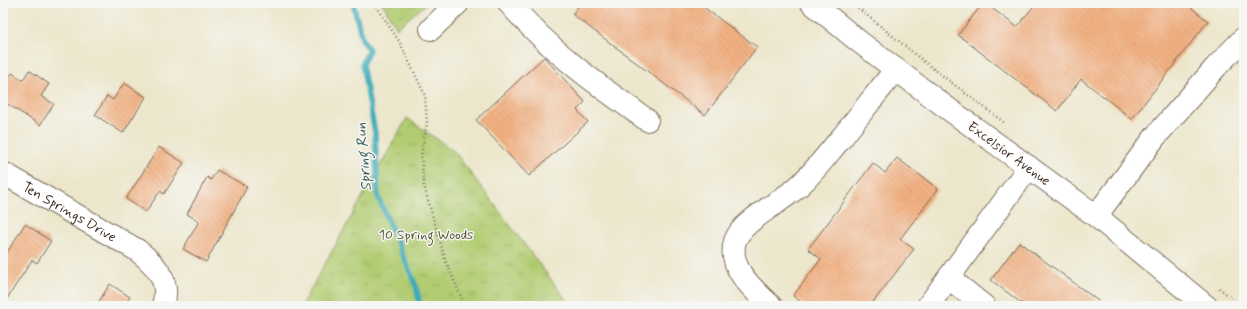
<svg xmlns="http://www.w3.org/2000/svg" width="1247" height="309" font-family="Mynerve,sans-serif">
	<defs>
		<pattern id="park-tufts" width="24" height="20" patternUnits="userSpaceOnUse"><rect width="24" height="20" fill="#b1cc71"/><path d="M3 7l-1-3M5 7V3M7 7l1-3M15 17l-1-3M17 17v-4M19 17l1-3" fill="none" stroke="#99af61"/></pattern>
		<pattern id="building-back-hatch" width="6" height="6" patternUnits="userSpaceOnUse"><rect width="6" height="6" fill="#f2b182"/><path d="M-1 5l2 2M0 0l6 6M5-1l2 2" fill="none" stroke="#d09870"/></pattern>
	</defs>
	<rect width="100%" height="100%" fill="#f6f6f2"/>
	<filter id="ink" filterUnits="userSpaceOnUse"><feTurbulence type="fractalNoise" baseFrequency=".025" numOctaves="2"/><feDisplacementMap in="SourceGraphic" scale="8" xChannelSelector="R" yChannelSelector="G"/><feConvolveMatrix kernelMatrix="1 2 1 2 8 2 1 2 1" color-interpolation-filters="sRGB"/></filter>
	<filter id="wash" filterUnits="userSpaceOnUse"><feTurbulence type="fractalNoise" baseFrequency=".012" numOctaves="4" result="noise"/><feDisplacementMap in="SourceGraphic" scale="16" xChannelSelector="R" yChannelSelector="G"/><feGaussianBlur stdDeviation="0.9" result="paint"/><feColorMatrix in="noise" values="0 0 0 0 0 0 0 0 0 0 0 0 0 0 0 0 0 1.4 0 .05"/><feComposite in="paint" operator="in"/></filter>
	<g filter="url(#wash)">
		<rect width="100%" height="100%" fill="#ece6cb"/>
		<g fill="url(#park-tufts)" stroke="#767b48">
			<polygon points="382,3 427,3 397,28"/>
			<polygon points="407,118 454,151 571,306 301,306"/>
		</g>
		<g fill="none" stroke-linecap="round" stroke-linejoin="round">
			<polyline stroke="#3cabba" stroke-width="5.5" points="353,3 362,39 369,50 362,64 375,133 378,197 416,286 420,306"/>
		</g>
		<g id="blocks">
			<g fill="url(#building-back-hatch)">
				<polygon points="581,3 698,3 757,47 705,115 572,14"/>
				<polygon points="983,3 985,3 1017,27 1036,3 1185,3 1208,21 1132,119 1081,79 1057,111 958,35"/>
				<polygon points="544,57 585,102 577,110 588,122 529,176 476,120"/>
				<polygon points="29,70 49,84 41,96 54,104 40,125 3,101 3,86 12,73 23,80"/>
				<polygon points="124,83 146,97 123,133 95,115 107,96 113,100"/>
				<polygon points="159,147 184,163 164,194 160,191 146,212 126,199"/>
				<polygon points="897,158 938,189 900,239 914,249 870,306 806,306 793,296 821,259 808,249 873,163 885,173"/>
				<polygon points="217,170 247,187 206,262 183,249 199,221 187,214 207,177 211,180"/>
				<polygon points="25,224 51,241 37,263 32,260 3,305 3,259"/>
				<polygon points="1019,242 1105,306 1025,306 991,280"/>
				<polygon points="110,284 130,297 124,306 96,306"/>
			</g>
		</g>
	</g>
	<g filter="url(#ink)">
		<use href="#blocks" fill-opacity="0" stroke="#796c5b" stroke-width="1"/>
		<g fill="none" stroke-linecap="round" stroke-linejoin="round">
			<defs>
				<g id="minor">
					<path d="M509 3C550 51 596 84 647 120"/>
					<path id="s1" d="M812 3 857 40 943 105 1096 216 1206 306"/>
					<polyline points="431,29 458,3"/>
					<path id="s2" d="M3 173 137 250C156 265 171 280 163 306"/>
					<polyline points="1096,216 1155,137 1216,67 1244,38"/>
					<polyline points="949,278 984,306"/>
					<path d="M771 306C754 290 727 268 735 241 742 220 784 201 801 184 816 170 829 152 843 136 860 114 878 92 896 69"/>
					<polyline points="928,306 1029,167"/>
				</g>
			</defs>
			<use href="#minor" stroke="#796c5b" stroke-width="24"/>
			<g stroke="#796c5b" stroke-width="2.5" stroke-dasharray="1 3" stroke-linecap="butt">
				<polyline points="374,3 399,41 425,95 427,123 421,155 424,186 445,259 465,306"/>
				<polyline points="852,3 922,60 1006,124"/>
				<polyline points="1219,288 1241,306"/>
			</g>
			<use href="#minor" stroke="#fff" stroke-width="22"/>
		</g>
	</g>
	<g text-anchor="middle" stroke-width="3" stroke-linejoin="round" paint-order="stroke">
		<g font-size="14" fill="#3b2a1e" stroke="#f6f6f2">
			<text dy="5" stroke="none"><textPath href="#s1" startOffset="248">Excelsior Avenue</textPath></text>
			<text dy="5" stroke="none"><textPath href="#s2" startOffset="77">Ten Springs Drive</textPath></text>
		</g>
		<g font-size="14" fill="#585233" stroke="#f6f6f2">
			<text x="426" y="239">10 Spring Woods</text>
		</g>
		<g font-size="15" font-style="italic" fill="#3b5e5c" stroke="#f6f6f2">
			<text transform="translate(363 157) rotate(-95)" y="5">Spring Run</text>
		</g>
	</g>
	<rect width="1247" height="309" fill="none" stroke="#f6f6f2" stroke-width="16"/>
</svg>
